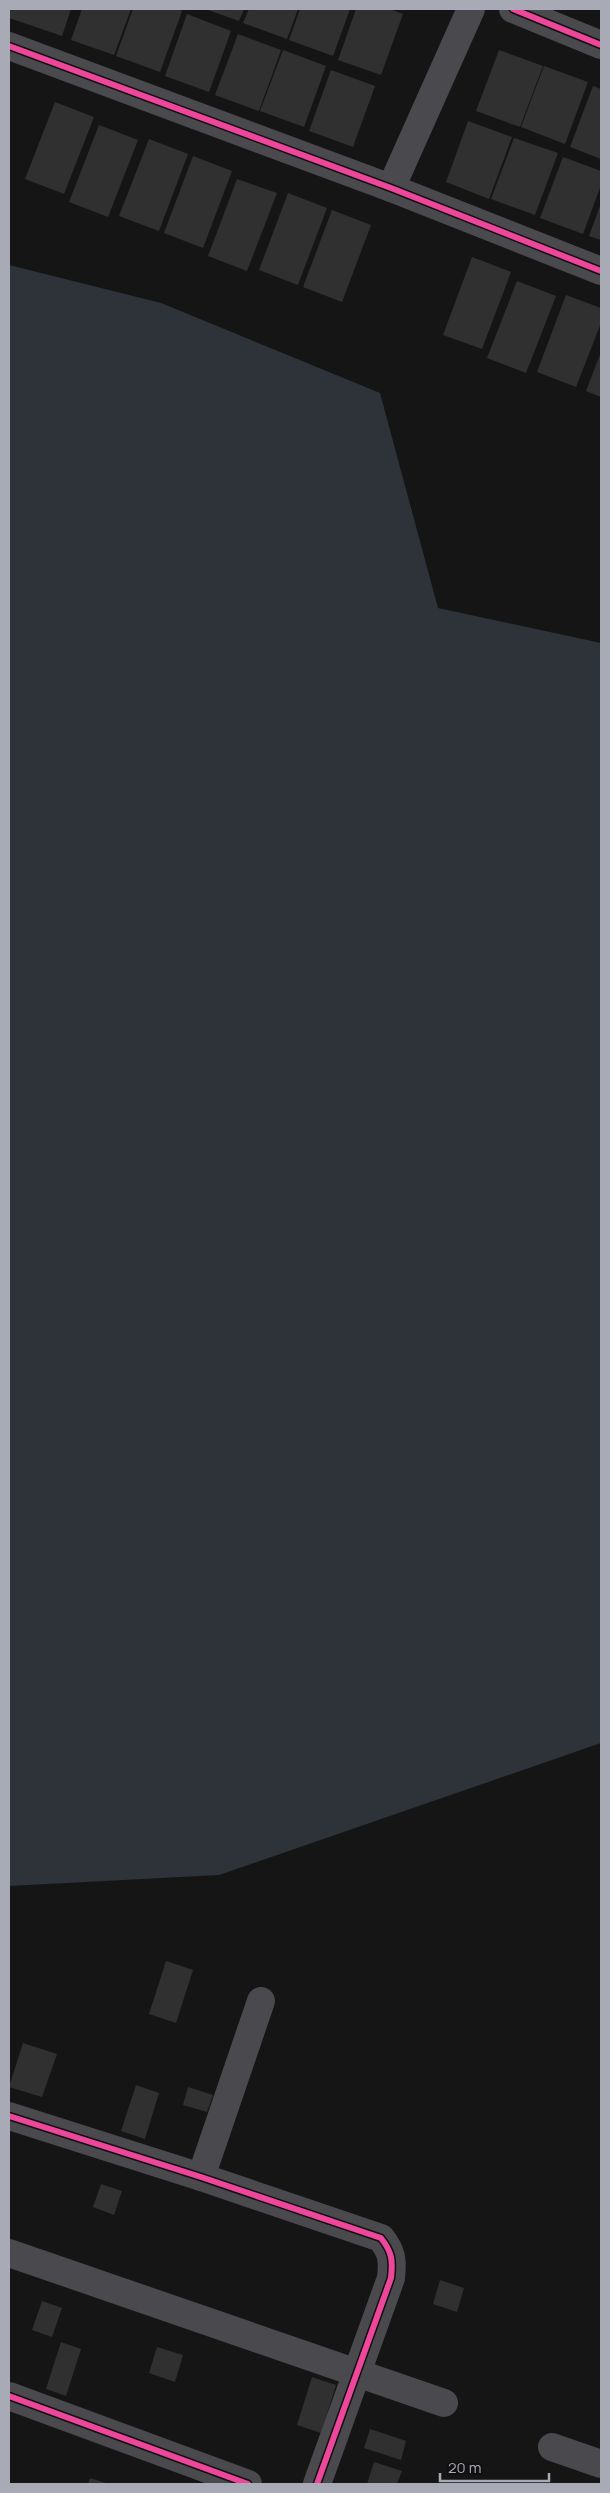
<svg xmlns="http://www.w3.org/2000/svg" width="610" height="2493" font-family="Manrope,sans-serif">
	<rect width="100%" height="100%" fill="#151515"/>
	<polygon fill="#2d3339" points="9,265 161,303 380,393 438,608 601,643 601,1743 219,1875 9,1886"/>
	<g fill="#303030">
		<polygon points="9,9 71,9 62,36 9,18"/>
		<polygon points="82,9 131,9 114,55 71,40"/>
		<polygon points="133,9 177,9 182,11 160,72 116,56"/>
		<polygon points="205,9 244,9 239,21"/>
		<polygon points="249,9 298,9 287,39 243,23"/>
		<polygon points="300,9 350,9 333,56 289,40"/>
		<polygon points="356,9 389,9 403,14 381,75 338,60"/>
		<polygon points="187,14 231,31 209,92 165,76"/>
		<polygon points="238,34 281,50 259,111 215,95"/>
		<polygon points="283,50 326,66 304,127 260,111"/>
		<polygon points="499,50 543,66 520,127 476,111"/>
		<polygon points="544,66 588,82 565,144 521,127"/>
		<polygon points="331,70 375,86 353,147 309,131"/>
		<polygon points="593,86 601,89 601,159 570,147"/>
		<polygon points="55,102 94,117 64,194 25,179"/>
		<polygon points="468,121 512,137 489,199 446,182"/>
		<polygon points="99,125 138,140 108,217 69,202"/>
		<polygon points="514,138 558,153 535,215 491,199"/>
		<polygon points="149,139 188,154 159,231 119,216"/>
		<polygon points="193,156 232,171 203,248 164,233"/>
		<polygon points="563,157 601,171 601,185 583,234 540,218"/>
		<polygon points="237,179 277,193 247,271 208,256"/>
		<polygon points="288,193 327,208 298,285 259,270"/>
		<polygon points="601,203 601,240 589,236"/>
		<polygon points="332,210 371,225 342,302 303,287"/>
		<polygon points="472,257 511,272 482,349 443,335"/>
		<polygon points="517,281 556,296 526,373 487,358"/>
		<polygon points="566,295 601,308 601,323 576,387 537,372"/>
		<polygon points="601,352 601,397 586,391"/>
		<polygon points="166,1961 193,1970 176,2023 149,2014"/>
		<polygon points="23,2043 57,2054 42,2097 9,2087"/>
		<polygon points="136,2085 159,2093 145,2139 121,2131"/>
		<polygon points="188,2087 213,2095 207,2112 183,2105"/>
		<polygon points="101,2184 122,2191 114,2215 93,2207"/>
		<polygon points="440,2280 464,2288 457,2312 433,2304"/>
		<polygon points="42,2301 62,2308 52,2337 32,2330"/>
		<polygon points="61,2342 81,2349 66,2396 46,2389"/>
		<polygon points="157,2347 183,2355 175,2382 149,2373"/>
		<polygon points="312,2377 336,2385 321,2433 297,2425"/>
		<polygon points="370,2429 406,2441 401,2460 364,2448"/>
		<polygon points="374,2462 402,2471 397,2484 367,2484"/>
		<polygon points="90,2478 109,2484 88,2484"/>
	</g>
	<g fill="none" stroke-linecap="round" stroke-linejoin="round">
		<g stroke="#4a4a4e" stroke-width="28">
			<polyline points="513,9 601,45"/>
			<polyline points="9,46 391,188 601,271"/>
			<polyline points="391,188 471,9"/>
			<path d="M9 2116 201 2177 381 2238C392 2252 393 2260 391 2278L317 2484"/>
			<polyline points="201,2177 261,2001"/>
			<polyline points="9,2253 444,2403"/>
			<polyline points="9,2396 248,2484"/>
			<polyline points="552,2447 601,2464"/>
		</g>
		<defs>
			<g id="cycleway">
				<polyline points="513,9 601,45"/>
				<polyline points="9,46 391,188 601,271"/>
				<path d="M9 2116 201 2177 381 2238C392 2252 393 2260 391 2278L317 2484"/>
				<polyline points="9,2396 248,2484"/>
			</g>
		</defs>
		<use href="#cycleway" stroke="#100f11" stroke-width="9"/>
		<use href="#cycleway" stroke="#ed469a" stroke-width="6"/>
	</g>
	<rect width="610" height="2493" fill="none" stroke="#a8abb5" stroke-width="20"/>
	<path d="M440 2473v8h109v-8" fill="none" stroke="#a8abb5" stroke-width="2.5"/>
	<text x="448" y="2473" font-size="15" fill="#a8abb5" stroke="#100f11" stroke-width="4" paint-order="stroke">20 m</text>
</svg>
